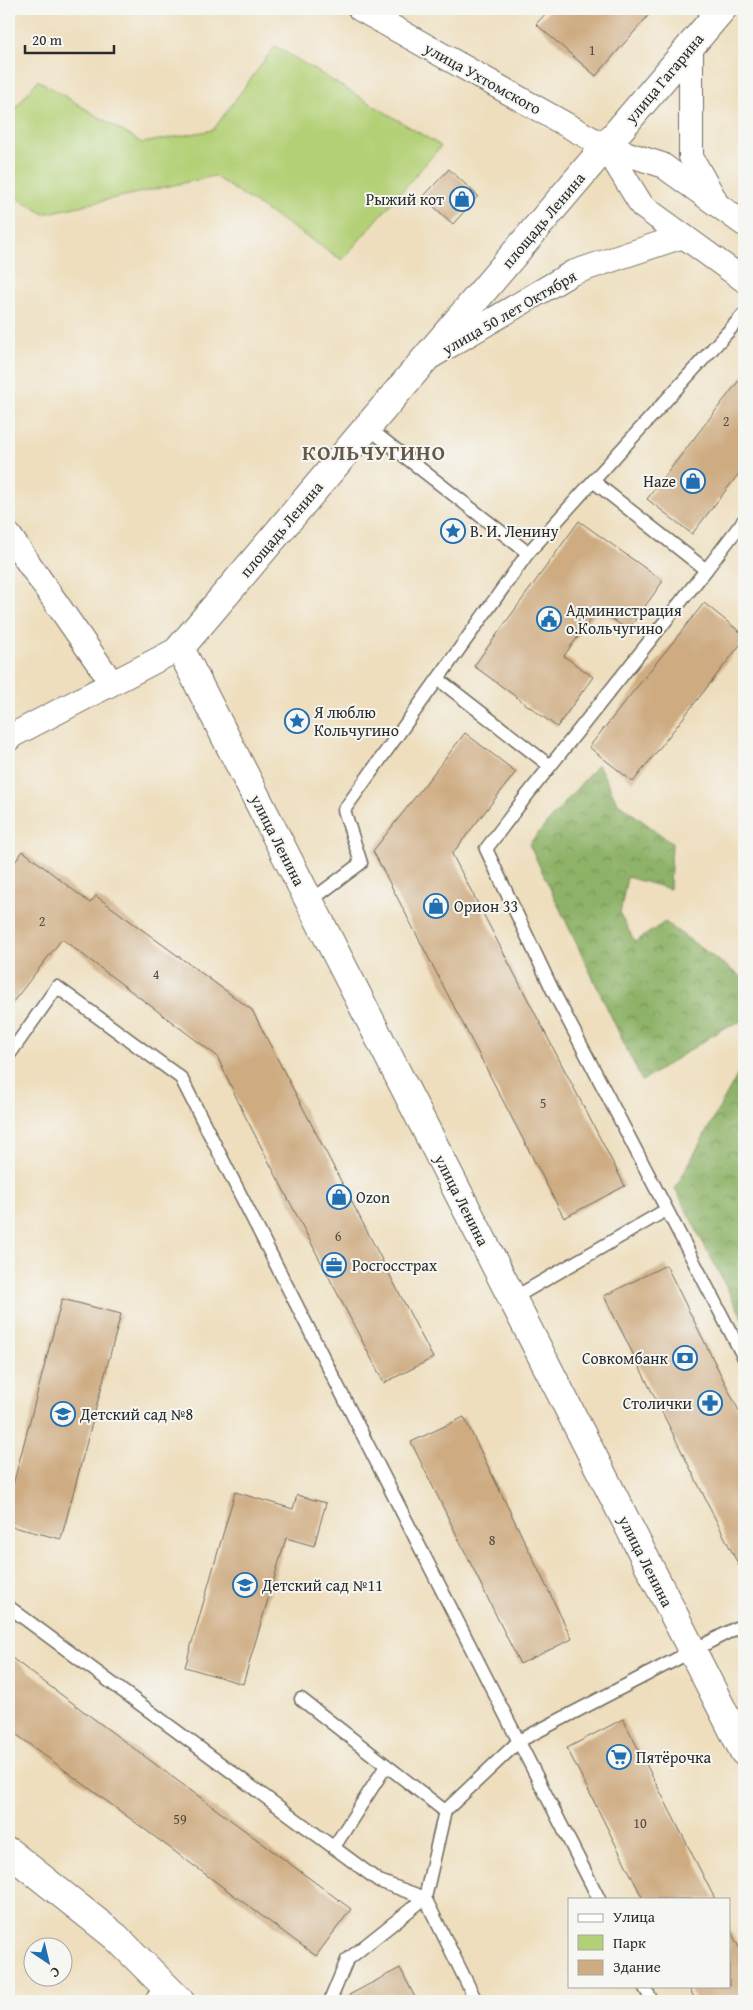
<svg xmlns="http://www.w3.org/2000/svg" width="753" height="2010" font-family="'Gentium Book Plus',serif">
	<defs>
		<pattern id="forest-crowns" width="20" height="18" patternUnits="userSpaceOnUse" patternTransform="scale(1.25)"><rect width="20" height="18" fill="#8eb267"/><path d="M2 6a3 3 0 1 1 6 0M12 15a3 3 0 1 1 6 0" fill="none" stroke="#749155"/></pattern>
	</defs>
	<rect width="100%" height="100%" fill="#f6f6f2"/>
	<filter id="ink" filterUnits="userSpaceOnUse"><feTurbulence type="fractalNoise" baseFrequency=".02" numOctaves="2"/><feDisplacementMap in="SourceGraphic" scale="10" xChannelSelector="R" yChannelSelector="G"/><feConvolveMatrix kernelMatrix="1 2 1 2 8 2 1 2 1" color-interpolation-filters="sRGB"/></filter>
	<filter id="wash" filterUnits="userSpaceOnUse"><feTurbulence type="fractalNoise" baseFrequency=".0096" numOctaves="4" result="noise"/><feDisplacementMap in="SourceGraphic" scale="20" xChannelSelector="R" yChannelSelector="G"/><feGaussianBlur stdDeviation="1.12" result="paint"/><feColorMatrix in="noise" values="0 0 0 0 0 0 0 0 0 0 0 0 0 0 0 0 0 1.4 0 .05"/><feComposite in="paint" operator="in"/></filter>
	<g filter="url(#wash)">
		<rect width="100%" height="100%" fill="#eedebd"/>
		<g fill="url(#forest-crowns)" stroke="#5c6e49">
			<polygon points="598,764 617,802 672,843 670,889 627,877 620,914 635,942 665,922 744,979 744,1037 742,1021 724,1028 642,1081 529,844"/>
			<polygon points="744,1063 744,1321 675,1189"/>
		</g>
		<polygon fill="#b3d076" stroke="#6f7e50" points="275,46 441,146 342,260 214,176 44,214 9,193 9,116 38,80 142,143 213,130"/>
		<g id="blocks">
			<g fill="#ceab81">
				<polygon points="550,9 654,9 596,76 536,24"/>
				<polygon points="449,169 478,196 453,224 423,197"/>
				<polygon points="744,374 744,467 692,534 647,499"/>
				<polygon points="579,521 663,581 628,630 598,609 564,656 593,677 557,727 474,666"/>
				<polygon points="704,603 744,635 744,640 633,782 589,747"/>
				<polygon points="465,733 516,772 452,854 625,1186 564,1218 373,851"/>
				<polygon points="23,851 90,903 96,896 252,1010 433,1358 384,1383 244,1114 217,1056 62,939 9,1007 9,870"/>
				<polygon points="666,1265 744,1421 744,1576 604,1296"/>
				<polygon points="62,1299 121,1314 61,1539 9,1526 9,1500"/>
				<polygon points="464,1417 572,1639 520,1664 411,1442"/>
				<polygon points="235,1492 293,1509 297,1495 326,1503 314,1546 286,1538 243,1684 185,1667"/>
				<polygon points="9,1656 351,1909 316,1956 9,1729"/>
				<polygon points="623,1719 715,1899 643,1899 567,1748"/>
				<polygon points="729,1928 744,1957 744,2001 696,2001 688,1986 729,1986"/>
				<polygon points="400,1968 417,2001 353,2001 349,1995"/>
			</g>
		</g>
	</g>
	<g filter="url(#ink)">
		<use href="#blocks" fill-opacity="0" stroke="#6f6a5e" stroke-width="1"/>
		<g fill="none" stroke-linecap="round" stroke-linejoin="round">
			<defs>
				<g id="lane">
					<polyline points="367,427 528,553 744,314"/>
					<polyline points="593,481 706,570 524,799 486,849 553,991 744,1358"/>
					<polyline points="706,570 744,520"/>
					<polyline points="438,679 550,766"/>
					<polyline points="309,902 361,863 344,810 528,553"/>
					<polyline points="9,1055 57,987 181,1078 599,1899"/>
					<polyline points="512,1299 666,1210"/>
					<polyline points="9,1607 379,1881 425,1898 347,1960 330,2001"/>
					<polyline points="301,1699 445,1811"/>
					<polyline points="334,1847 386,1766"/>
					<polyline points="644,1986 652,2001"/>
					<polyline points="150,2001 163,1984"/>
					<polyline points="476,2001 425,1898 445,1811 519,1741 744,1624"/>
				</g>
				<g id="street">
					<polyline points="360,9 606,147 662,165 744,224"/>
					<polyline points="691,45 691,157 714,198"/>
					<polyline points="606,147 642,206 744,280"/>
					<polyline points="432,356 572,273 683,236"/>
					<polyline points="9,535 112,683"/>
					<polyline points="9,739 11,736 180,648"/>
				</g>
				<g id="secondary">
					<polyline points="722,9 180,648 744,1752"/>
					<polyline points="9,1852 116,1937 180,2001"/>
				</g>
			</defs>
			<use href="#lane" stroke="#6f6a5e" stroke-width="15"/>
			<use href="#street" stroke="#6f6a5e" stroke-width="26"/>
			<use href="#secondary" stroke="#6f6a5e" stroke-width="30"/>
			<use href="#lane" stroke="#fff" stroke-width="12"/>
			<use href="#street" stroke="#fff" stroke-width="24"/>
			<use href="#secondary" stroke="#fff" stroke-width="28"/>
		</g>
	</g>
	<defs>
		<symbol id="shop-ring" viewBox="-11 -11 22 22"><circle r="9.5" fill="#f6f6f2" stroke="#1f6fb2" stroke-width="1.5"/><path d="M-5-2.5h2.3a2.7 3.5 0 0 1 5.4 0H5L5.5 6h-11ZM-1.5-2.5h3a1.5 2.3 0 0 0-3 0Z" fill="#1f6fb2"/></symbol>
		<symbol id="sight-ring" viewBox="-11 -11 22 22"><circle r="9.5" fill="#f6f6f2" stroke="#1f6fb2" stroke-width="1.5"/><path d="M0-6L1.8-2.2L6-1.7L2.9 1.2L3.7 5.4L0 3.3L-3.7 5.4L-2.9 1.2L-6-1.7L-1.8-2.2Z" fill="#1f6fb2"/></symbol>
		<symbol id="civic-ring" viewBox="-11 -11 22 22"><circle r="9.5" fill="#f6f6f2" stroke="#1f6fb2" stroke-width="1.5"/><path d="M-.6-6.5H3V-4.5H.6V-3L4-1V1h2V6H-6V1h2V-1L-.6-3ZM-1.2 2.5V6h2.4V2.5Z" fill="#1f6fb2"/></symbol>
		<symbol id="office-ring" viewBox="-11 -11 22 22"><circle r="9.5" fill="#f6f6f2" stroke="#1f6fb2" stroke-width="1.5"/><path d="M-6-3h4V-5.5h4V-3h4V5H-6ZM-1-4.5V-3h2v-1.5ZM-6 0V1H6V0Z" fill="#1f6fb2"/></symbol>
		<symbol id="bank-ring" viewBox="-11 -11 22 22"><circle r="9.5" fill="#f6f6f2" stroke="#1f6fb2" stroke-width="1.5"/><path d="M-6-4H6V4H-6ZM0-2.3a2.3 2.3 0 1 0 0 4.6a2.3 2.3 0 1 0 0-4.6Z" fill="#1f6fb2"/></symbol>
		<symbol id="pharmacy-ring" viewBox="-11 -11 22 22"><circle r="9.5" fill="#f6f6f2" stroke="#1f6fb2" stroke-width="1.5"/><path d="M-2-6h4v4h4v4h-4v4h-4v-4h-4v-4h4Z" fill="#1f6fb2"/></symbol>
		<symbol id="school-ring" viewBox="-11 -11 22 22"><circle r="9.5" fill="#f6f6f2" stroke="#1f6fb2" stroke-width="1.5"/><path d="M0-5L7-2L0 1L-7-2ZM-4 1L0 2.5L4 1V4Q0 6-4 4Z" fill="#1f6fb2"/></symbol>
		<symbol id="supermarket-ring" viewBox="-11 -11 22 22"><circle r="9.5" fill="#f6f6f2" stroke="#1f6fb2" stroke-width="1.5"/><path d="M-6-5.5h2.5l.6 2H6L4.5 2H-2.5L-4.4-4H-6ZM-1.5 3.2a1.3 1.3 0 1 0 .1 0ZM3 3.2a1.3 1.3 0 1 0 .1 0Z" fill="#1f6fb2"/></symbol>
	</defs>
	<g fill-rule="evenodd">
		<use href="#shop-ring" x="448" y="185" width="28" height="28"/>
		<use href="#shop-ring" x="679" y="467" width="28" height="28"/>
		<use href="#sight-ring" x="439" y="517" width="28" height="28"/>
		<use href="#civic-ring" x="535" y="605" width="28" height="28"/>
		<use href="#sight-ring" x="283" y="707" width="28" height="28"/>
		<use href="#shop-ring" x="422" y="892" width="28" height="28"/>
		<use href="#shop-ring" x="325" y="1183" width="28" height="28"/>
		<use href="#office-ring" x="320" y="1251" width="28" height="28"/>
		<use href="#bank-ring" x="671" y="1344" width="28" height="28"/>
		<use href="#pharmacy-ring" x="696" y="1389" width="28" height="28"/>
		<use href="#school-ring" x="49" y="1400" width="28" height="28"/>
		<use href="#school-ring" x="231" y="1571" width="28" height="28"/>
		<use href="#supermarket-ring" x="605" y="1743" width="28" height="28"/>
	</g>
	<g text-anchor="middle" stroke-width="4" stroke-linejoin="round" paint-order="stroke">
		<g font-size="14" fill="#544b40">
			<text x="592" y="55">1</text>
			<text x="726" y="426">2</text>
			<text x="42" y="926">2</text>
			<text x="156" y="979">4</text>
			<text x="543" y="1108">5</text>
			<text x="338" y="1241">6</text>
			<text x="492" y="1545">8</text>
			<text x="180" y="1824">59</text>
			<text x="640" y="1828">10</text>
		</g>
		<g font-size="16" fill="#2b2b2b" stroke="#f6f6f2">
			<text transform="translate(483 78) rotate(29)" y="6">улица Ухтомского</text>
			<text transform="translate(664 78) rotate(-50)" y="6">улица Гагарина</text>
			<text transform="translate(543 220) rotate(-50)" y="6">площадь Ленина</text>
			<text transform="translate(509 312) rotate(-30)" y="6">улица 50 лет Октября</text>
			<text transform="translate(281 529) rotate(-50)" y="6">площадь Ленина</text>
			<text transform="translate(278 840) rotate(63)" y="6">улица Ленина</text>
			<text transform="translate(462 1200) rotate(63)" y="6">улица Ленина</text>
			<text transform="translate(646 1561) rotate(63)" y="6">улица Ленина</text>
		</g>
		<g font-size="16" fill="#2b2b2b" stroke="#f6f6f2" text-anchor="start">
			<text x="444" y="205" text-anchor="end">Рыжий кот</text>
			<text x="676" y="487" text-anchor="end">Haze</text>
			<text x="470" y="537">В. И. Ленину</text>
			<text x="566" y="616">Администрация<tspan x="566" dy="18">о.Кольчугино</tspan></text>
			<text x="314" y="718">Я люблю<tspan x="314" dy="18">Кольчугино</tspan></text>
			<text x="454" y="912">Орион 33</text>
			<text x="356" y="1203">Ozon</text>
			<text x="352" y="1271">Росгосстрах</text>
			<text x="668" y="1364" text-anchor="end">Совкомбанк</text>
			<text x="692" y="1409" text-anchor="end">Столички</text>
			<text x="80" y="1420">Детский сад №8</text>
			<text x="262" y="1591">Детский сад №11</text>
			<text x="636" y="1763">Пятёрочка</text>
		</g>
		<g font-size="21" font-weight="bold" letter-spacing="1" fill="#645849" stroke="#f6f6f2">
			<text x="374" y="460">КОЛЬЧУГИНО</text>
		</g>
	</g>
	<rect width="753" height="2010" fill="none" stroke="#f6f6f2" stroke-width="30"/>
	<rect x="568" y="1898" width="162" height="90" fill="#f6f6f2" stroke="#a5a5a2"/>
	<rect x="578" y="1914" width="25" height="8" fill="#ffffff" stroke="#a5a5a2"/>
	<text x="613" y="1922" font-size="15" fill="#2b2b2b">Улица</text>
	<rect x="578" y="1935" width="25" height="15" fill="#b3d076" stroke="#a5a5a2"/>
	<text x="613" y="1948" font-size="15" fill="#2b2b2b">Парк</text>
	<rect x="578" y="1960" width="25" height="15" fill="#ceab81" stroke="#a5a5a2"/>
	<text x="613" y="1972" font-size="15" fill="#2b2b2b">Здание</text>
	<g transform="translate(48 1962) rotate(145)"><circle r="24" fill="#f6f6f2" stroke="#a5a5a2"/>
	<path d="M0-4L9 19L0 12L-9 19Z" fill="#1f6fb2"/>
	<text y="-8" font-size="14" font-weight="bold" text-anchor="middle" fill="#2b2b2b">С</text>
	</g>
	<path d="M25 45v8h89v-8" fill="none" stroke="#2b2b2b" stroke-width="2.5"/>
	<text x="32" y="45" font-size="15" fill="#2b2b2b" stroke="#f6f6f2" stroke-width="4" paint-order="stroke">20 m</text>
</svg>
